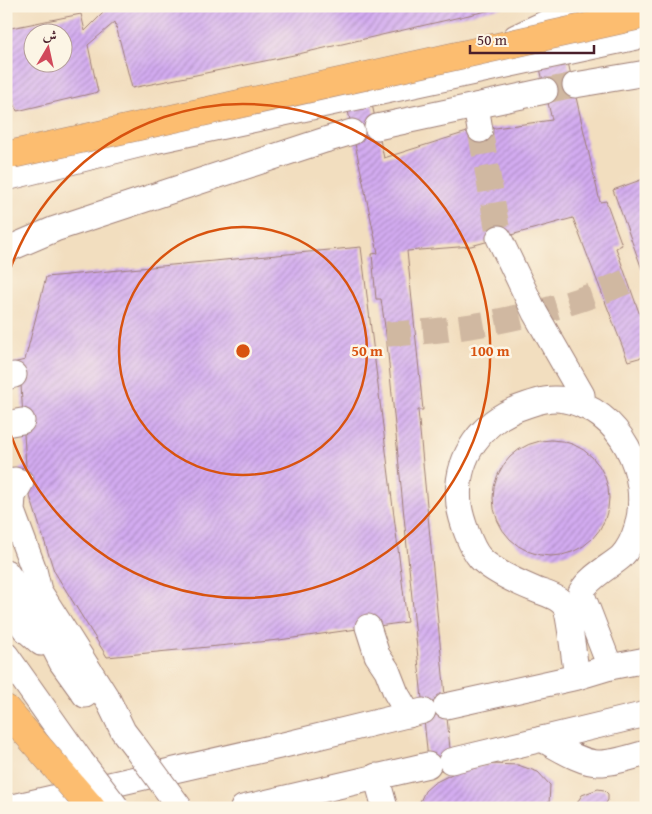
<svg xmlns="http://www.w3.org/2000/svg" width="652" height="814" font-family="'Gentium Book Plus',Amiri,serif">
	<defs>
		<pattern id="building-hatch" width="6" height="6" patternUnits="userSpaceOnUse" patternTransform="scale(1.25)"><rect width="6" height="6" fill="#d3acf1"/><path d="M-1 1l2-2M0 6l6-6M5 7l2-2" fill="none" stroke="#ad8bc3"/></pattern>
	</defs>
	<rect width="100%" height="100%" fill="#fcf5e5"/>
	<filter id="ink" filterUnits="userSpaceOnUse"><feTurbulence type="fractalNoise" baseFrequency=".02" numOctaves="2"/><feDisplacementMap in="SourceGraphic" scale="10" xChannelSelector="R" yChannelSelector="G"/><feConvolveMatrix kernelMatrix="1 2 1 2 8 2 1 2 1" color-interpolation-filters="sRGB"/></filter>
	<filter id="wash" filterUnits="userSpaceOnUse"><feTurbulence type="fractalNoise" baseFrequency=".0096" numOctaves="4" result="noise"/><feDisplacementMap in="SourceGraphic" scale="20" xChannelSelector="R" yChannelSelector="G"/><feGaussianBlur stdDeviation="1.12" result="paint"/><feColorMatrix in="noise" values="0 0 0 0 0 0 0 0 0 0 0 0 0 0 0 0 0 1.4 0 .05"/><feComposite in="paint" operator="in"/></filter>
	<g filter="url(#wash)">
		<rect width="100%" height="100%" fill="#f2debf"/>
		<g id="blocks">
			<g fill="url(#building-hatch)" fill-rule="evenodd">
				<path d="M110 6H504V7L294 55 132 88 115 22 88 45 98 92 17 111 6 80V29L81 14 85 31ZM32 32H62V62H32Z"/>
				<polygon points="567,58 600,202 606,201 622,245 616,248 646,332 646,356 628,361 573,218 471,246 407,251 423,410 418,410 452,770 429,770 386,334 381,299 376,299 372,254 378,253 347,106 371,100 384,158 467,132 552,120 539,64"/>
				<polygon points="646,178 646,280 613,190"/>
				<polygon points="361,247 407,622 279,640 107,657 54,571 28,490 19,469 26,466 21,385 14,375 13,363 25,360 46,277"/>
				<circle cx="551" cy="498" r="58"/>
				<polygon points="492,764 518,765 538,772 550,785 549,804 547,808 417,808 425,791 434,783 456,772"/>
				<polygon points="598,789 604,790 608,794 608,800 603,808 577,808 578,801 582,795"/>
			</g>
		</g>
	</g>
	<g filter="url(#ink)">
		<use href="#blocks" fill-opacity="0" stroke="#9e7e75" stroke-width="1"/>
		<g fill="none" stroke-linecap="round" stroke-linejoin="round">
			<g stroke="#d0b8a1" stroke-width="25" stroke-dasharray="25 12" stroke-linecap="butt">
				<polyline points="545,91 575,85"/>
				<polyline points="480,130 499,238"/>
				<path d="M386 334C469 331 552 314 628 281"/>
			</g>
			<defs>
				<g id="minor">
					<polyline points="516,37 582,6"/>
					<polyline points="575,85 646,73"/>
					<polyline points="476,106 480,130"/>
					<polyline points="377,127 545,91"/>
					<polyline points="6,178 154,141 646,35"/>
					<polyline points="499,238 535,313 582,395 583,406"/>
					<polyline points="6,250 55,229 325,140 352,132"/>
					<polyline points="6,377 14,375"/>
					<polyline points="6,424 22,421"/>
					<polyline points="6,482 15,480 21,482 13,496 12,511 34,570 39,591 108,700 123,731 136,748"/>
					<polyline points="6,572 39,618 62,663 85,695"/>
					<polyline points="6,603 25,629 41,643"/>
					<polyline points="368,627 377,655 387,670 396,693 409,715"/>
					<polyline points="6,655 81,761"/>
					<path d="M577 677C575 665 569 613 565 606 558 596 546 594 536 590 519 583 492 571 480 558 471 548 461 519 459 505 454 457 482 419 527 405 539 401 552 397 564 400 620 409 652 474 637 527 634 537 628 550 621 557 608 568 589 577 581 592L610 667"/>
					<polyline points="446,706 577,677 610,667 646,660"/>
					<path d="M542 739C557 747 582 764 600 763 615 763 631 757 646 753"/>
					<polyline points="451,761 646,714"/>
					<polyline points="376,776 385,808"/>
					<polyline points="9,808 288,744 423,711"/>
					<polyline points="243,808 428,765"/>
				</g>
				<polyline id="highway" points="6,709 22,728"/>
			</defs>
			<use href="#minor" stroke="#9e7e75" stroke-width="27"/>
			<use href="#highway" stroke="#9e7e75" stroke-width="29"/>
			<use href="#minor" stroke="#fff" stroke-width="25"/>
			<use href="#highway" stroke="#fcbd6f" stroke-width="28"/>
			<defs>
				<g id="minor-bridge">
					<polyline points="136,748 180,808"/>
					<polyline points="81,761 117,808"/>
				</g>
				<g id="highway-bridge">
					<polyline points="13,154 646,14"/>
					<polyline points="22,728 91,808"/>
				</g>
			</defs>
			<use href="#minor-bridge" stroke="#9e7e75" stroke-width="27" stroke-linecap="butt"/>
			<use href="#highway-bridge" stroke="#9e7e75" stroke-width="29" stroke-linecap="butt"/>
			<use href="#minor-bridge" stroke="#fff" stroke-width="25"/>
			<use href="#highway-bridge" stroke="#fcbd6f" stroke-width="28"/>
		</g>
	</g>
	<g fill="none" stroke="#d8530f" stroke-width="2.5">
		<circle cx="243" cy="351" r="124"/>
		<path d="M7 279A247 247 0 1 1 7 423"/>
	</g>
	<circle cx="243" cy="351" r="8" fill="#d8530f" stroke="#fcf5e5" stroke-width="2.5"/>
	<g font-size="15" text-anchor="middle" font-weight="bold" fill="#d8530f" stroke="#fcf5e5" stroke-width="5" stroke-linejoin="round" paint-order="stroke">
		<text x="367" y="356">50 m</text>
		<text x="490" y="356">100 m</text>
	</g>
	<rect width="652" height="814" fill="none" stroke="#fcf5e5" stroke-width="25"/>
	<g transform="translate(48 48) rotate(9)"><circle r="24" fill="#fcf5e5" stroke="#b59f9b"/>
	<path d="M0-4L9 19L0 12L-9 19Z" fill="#d1495b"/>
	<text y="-8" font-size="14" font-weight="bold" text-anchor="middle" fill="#4a1f2b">ش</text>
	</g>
	<path d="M470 45v8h124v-8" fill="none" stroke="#4a1f2b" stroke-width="2.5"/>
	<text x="477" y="45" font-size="15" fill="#4a1f2b" stroke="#fcf5e5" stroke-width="4" paint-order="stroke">50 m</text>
</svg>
